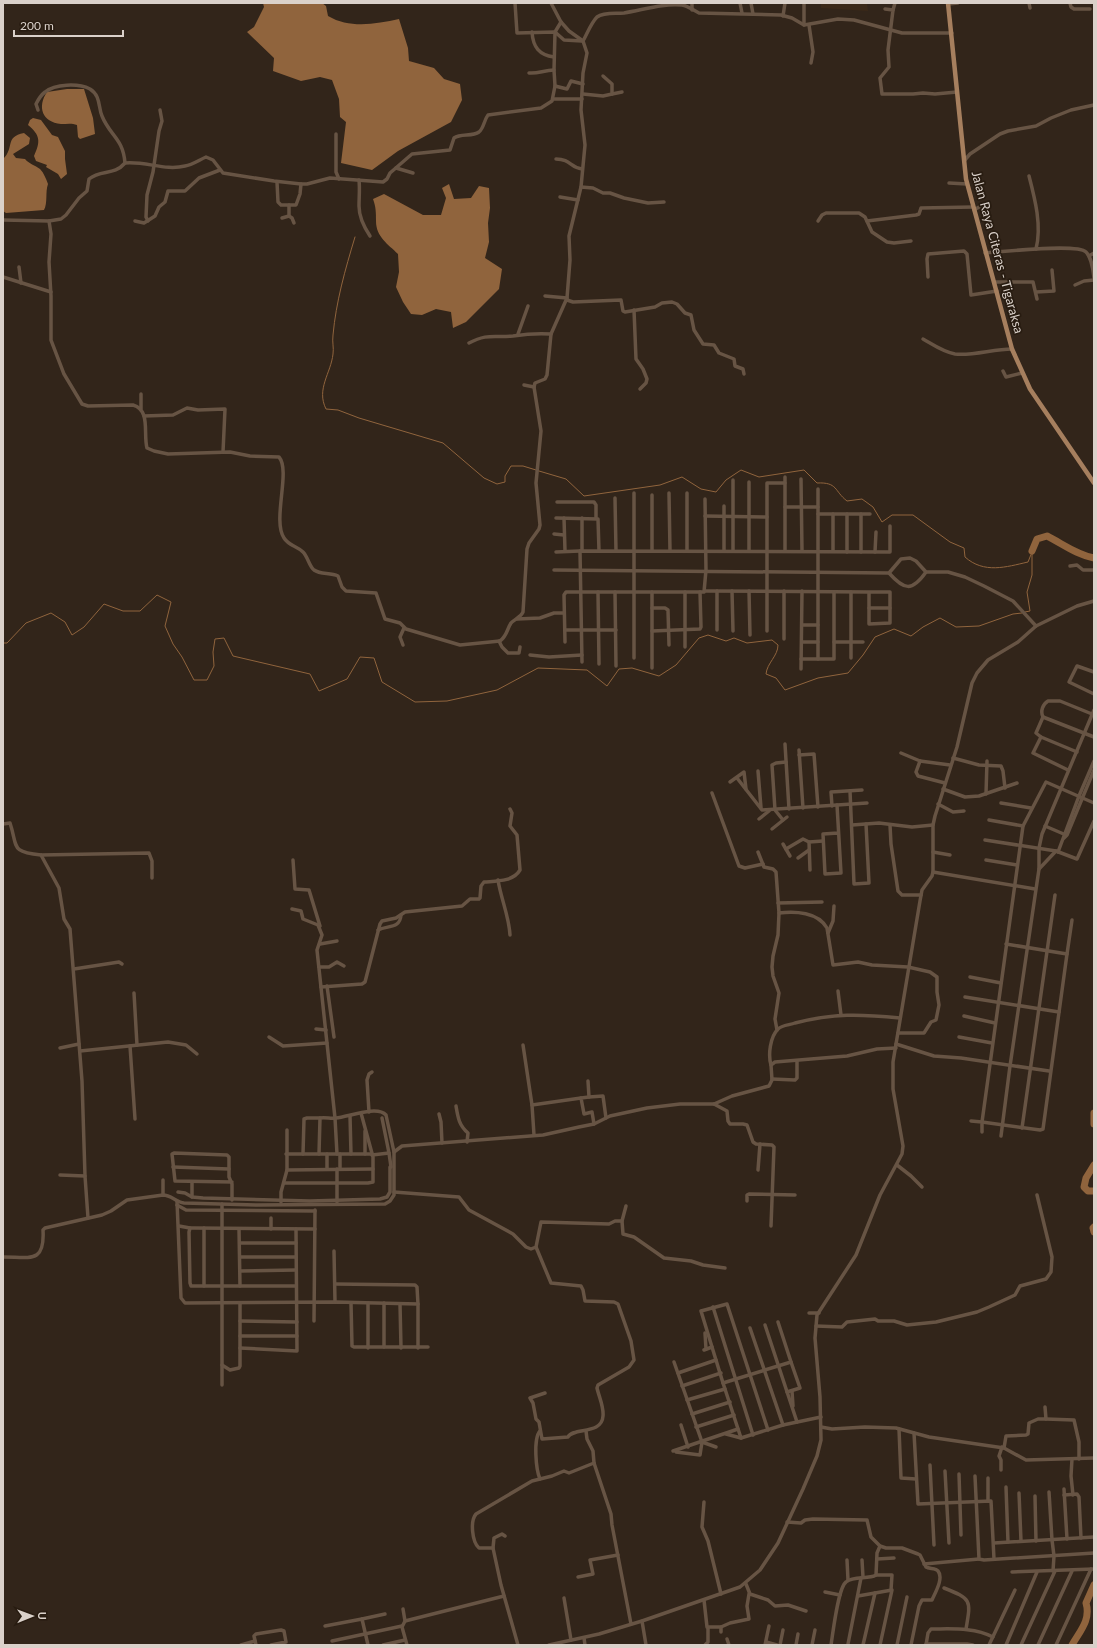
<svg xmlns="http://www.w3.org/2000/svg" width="1097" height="1648" font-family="Lato,sans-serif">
	<rect width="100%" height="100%" fill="#32251a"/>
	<polygon fill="#3b2919" points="821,3 867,3 868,11 821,8"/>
	<g fill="#90643d">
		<path d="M263 3H322L326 6 328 16C350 29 376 24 399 19L408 48 409 61 434 68 444 79 460 84 462 100 451 122 398 151 372 170 341 163 346 122 340 117 339 99 332 80 320 77 301 81 273 71 274 58 247 32 254 27 264 7Z"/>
		<path d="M67 89H84L93 118 95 134 80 139 78 137 77 125C72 123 67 124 61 124 42 122 37 107 47 92Z"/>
		<path d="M33 118 41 120 52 135 58 137 65 151V159L67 174 61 179 58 174 46 167 47 165 36 161 34 156C41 141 40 135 28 125L30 120Z"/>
		<path d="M24 133 30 138 29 144 13 154 16 158 25 159C29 164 35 165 40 169 44 173 46 179 48 184 45 192 48 203 44 210L6 213 3 211V159C15 148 4 137 24 133Z"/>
		<path d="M449 184 454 199 471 198 479 186 489 188 490 208 488 223 489 242 485 258 502 269 499 289 466 322 453 328 451 312 436 309 422 315 411 314 403 302 396 287 399 272 398 254C388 244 376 237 376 221 376 213 376 207 373 199L384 194 423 215H441L446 198 442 188Z"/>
	</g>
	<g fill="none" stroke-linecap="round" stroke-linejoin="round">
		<g stroke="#90643d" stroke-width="1">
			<path d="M355 237C345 270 336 302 333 335 332 342 334 348 333 354 331 373 316 389 326 409L338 410 359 418 443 443 484 478 497 484 505 482V476L511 466H523L536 470"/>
			<path d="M539 471 566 479 584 496 660 485 682 477 701 489 716 492 726 480 741 470 759 477 804 470 817 483C838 482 834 491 847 501L862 499 873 507 882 522 892 515H913L950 542 964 548 965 557C984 574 1006 567 1028 562L1032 552"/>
			<polyline points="1025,612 1030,611 1027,592 1032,575 1032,551"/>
			<path d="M3 643H7L26 623 51 613 65 622 72 635 84 627 104 604 123 611H140L157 595 171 602 165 626 173 644 182 657 194 680H207L214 666 213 652 215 639 224 638 233 656 310 674 319 691 347 679 360 657 374 658 382 682 415 702 447 701 497 690 538 668 587 670 607 686 619 669 632 668 659 676 676 665 699 638 708 635 726 641 734 638 747 643 772 640 778 645C778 656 767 663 766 674L776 678 785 690 818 678 848 673 863 655 875 637 894 629 911 636 923 627 940 618 956 627 979 626 1013 614 1022 613"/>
		</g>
		<g stroke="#90643d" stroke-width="7">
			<path d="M1032 551 1037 539 1047 536C1063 544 1077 555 1094 558"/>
			<polyline points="1094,1113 1094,1124"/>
			<polyline points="1094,1165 1086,1178 1084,1187 1088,1191 1094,1191"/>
			<polyline points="1094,1227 1093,1228 1094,1232"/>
			<path d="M1072 1645C1080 1631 1091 1620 1086 1603L1094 1585"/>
		</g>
		<g stroke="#675444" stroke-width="3.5">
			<polyline points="515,3 517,33 555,32 564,40 582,41"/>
			<polyline points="740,3 742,13"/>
			<polyline points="751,3 753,14"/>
			<polyline points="1029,3 1030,8"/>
			<polyline points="1070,3 1071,7 1074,9 1090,9"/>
			<polyline points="948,4 958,3"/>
			<polyline points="885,9 893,10 888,50 889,67 880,78 882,94 913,94 923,93 935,94 957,92"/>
			<polyline points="692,10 692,3"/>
			<polyline points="893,10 895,3"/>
			<polyline points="783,16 785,3"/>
			<polyline points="804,25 804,4"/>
			<polyline points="809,25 813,52 811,63"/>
			<path d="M532 32C533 47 539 55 554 57"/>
			<path d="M583 41C587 34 591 23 597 17 604 12 616 14 624 13 643 10 663 3 682 5 688 6 693 10 699 13L781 15 792 18 804 25 838 19 854 20 902 33H952"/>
			<path d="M529 73C538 74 544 70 554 70"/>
			<polyline points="555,86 567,89 571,81 583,84"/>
			<polyline points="583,94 603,96 612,94 612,84 603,76"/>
			<polyline points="612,94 622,92"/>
			<polyline points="553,99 582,99"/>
			<path d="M38 110 36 104C38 100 41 95 45 92 55 84 78 83 90 89 101 96 98 107 102 116 110 136 123 138 125 163"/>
			<polyline points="336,134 336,172 339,179"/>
			<path d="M556 159C571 159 570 168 582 169"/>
			<polyline points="964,161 970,154 1000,134 1008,131 1036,126 1051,118 1071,110 1094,105"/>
			<polyline points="396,168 413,173"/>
			<path d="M1029 176C1035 199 1042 226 1036 249"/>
			<path d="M359 180C360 189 359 197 359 206 359 217 364 227 370 236"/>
			<polyline points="277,182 278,202 281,205 296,205 300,194 301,184"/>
			<polyline points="949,183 967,184"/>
			<polyline points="581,187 593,188 603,193 610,193 624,198 648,203 664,202"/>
			<polyline points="560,197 578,200"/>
			<polyline points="974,210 979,207"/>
			<polyline points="289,216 292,218 294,223"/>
			<polyline points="282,218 289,216 289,205"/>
			<path d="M3 220 49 221 61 219 66 215 79 198 87 191 89 179C101 169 114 176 125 163 146 161 165 171 185 166 192 165 199 160 206 157L213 160 223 173 274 181 301 184H307L330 178 383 182 387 179 390 173 412 154 450 150 454 138C461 133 472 137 479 132 484 128 484 120 488 115L541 108 552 101 555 86 554 70 555 32 561 22"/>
			<path d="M49 221 51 234 49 262 51 296V340L64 374 82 404 88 406 133 405C151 410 143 434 147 448L154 451 168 454 230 452 250 456 279 457C291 471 272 520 284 538 289 546 297 546 303 552 308 557 309 566 314 570 321 575 330 572 338 576L342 587 346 591 376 593 385 619 400 623 406 629 460 645 500 641C507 636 507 629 511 623 515 619 521 617 523 612L527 549 529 543 539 529 540 525 536 483 541 431 534 387 535 383 545 379 547 375 551 334 567 298 570 260 569 236 581 187 585 145 581 110 583 73 587 53 583 41 569 31 561 22 551 3"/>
			<polyline points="135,221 144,223 155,216 159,207 165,202 168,191 185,191 199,178 220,170"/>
			<polyline points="148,221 146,217 147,195 153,172 159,131 162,121 160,110"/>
			<polyline points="818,221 822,215 826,213 859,213 865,217 872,232 887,242 894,243 911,241"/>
			<polyline points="867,221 916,215 919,214 921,208 973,207"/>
			<path d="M985 253C1001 252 1077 243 1086 252 1092 258 1093 270 1094 278"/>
			<polyline points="1089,256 1094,253"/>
			<polyline points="19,267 21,283"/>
			<polyline points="3,277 51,292"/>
			<polyline points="928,277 927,259 928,254 964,251 967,254 971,295 997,291"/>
			<polyline points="995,282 1033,282 1037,299"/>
			<polyline points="1075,285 1084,281 1094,280"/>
			<polyline points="1036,292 1054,291 1052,270"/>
			<polyline points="545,296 567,298"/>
			<polyline points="567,300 573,302 621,300 623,311 625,312 655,307 662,303 672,302 677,304 685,313 691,315 694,330 703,344 714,345 719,353 734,359 735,366 743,369 744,374"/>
			<polyline points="634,310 636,359 643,369 647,379 646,383 640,389"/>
			<polyline points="518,334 528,306"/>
			<path d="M923 339C932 344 943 352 955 354 973 356 993 349 1012 349"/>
			<path d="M469 343C488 333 494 338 513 336 526 334 538 333 551 334"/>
			<polyline points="1003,371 1006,377 1022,373"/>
			<polyline points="524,385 534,387"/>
			<polyline points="141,409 141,394"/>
			<polyline points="144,416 173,415 187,408 198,410 225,409 223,452"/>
			<polyline points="785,477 785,551"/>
			<polyline points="801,479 802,551"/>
			<polyline points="733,480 733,551"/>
			<polyline points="818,489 818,659"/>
			<polyline points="669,493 670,551"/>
			<polyline points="615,498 616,551"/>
			<polyline points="557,502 594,502 596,505 596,518"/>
			<polyline points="724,506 724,551"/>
			<polyline points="785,507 818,507"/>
			<polyline points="818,514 870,514"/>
			<polyline points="833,514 833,551"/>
			<polyline points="847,514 847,552"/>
			<polyline points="861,514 861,552"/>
			<polyline points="705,516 767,517"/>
			<polyline points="556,518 598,519 599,551"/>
			<polyline points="564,518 565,551"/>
			<polyline points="554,534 564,535"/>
			<polyline points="687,550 687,493"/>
			<polyline points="582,551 582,518"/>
			<polyline points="652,551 652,495"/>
			<polyline points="749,551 749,482"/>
			<polyline points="556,552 580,551"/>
			<polyline points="875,552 876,532"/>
			<polyline points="1070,566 1077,565 1083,570 1094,570"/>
			<polyline points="554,570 889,573 901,559 910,558 916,561 926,572 948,572 965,577 984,586 1013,601 1036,626"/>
			<path d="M889 573C904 590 912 592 926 572"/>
			<polyline points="705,591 869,592 890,592 890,623 869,624 869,592"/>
			<polyline points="732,591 733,631"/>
			<polyline points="749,591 750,635"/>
			<polyline points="784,591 784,639"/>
			<polyline points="598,592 599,664"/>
			<polyline points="615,592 616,666"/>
			<polyline points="685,592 685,647"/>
			<polyline points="851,592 851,658"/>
			<polyline points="652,608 665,608 668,610 669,645"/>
			<polyline points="869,608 890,608"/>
			<polyline points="517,619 540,618 554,613 564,613"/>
			<polyline points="802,625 818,625"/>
			<polyline points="565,630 616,630"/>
			<polyline points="717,630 717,591"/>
			<polyline points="652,631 700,629 701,627 700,592"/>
			<polyline points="767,631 767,483 785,483"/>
			<polyline points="499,641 502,647 508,653 519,653 520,647"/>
			<polyline points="565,642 564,595 566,592 704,592 706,570 705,499"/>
			<polyline points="802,642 818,642"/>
			<polyline points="834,642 863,642"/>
			<polyline points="403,645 400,637 404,628"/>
			<polyline points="530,655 549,657 582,655"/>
			<polyline points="634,658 634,493"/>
			<polyline points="801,659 834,659 834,592"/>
			<polyline points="582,662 580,551 890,552 890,526"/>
			<polyline points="652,668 652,592"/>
			<polyline points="801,669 802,591"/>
			<polyline points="1094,672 1077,666 1069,682 1094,694"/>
			<polyline points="1043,717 1094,737"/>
			<polyline points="1041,737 1077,752"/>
			<polyline points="785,744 789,809"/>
			<polyline points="799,750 803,808"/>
			<polyline points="901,753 920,761 950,765"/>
			<polyline points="799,755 814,754 818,807"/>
			<polyline points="953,758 979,765 1001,766 1003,771 1005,788"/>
			<polyline points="920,761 916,772 918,776 945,783"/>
			<path d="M1068 770 1033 753 1041 737 1036 733 1043 717C1040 711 1043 704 1048 701H1060L1092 714"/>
			<polyline points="758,771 761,808"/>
			<polyline points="737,778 762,810 867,803"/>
			<polyline points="730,782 744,772 746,789"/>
			<polyline points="943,789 965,797 979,796 1017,783"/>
			<polyline points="850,791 854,884 869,883 866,824"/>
			<polyline points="712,793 739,866 745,868 763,864"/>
			<polyline points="986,794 987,761"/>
			<polyline points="1001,803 1031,808"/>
			<polyline points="938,804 953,812 964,811"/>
			<polyline points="837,805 841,873 825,874 823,834 838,833"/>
			<polyline points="832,806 831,792 862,790"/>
			<polyline points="759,819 769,811"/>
			<polyline points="783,820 775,810 772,765 776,763 786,762"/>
			<polyline points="989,820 1023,826"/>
			<path d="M3 824 10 823C18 847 10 852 41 855L149 853 152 861V878"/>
			<polyline points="852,825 879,823 912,827 933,825"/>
			<polyline points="890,825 891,844 898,891 902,895 921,895"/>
			<polyline points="1045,826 1066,835"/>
			<polyline points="772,829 787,817"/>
			<polyline points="1064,838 1067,835 1094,770"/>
			<polyline points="985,840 1056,851 1077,859 1094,821"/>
			<polyline points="783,844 790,856"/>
			<polyline points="786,849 803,839 809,842"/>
			<path d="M758 852 764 867 773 869 776 872 779 913C795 911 818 912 827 928L833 965 858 962 872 965 908 967 930 972 937 977V992L939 1005 936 1020 931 1022 924 1033H898"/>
			<polyline points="933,852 950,855"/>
			<polyline points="1058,852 1079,796 1094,761"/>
			<polyline points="41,855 59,888 64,919 70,929 82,1081 85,1176 88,1218"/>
			<polyline points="798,858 809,850"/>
			<polyline points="293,860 295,889 309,890 320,926"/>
			<polyline points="986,860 1017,865"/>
			<polyline points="1039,869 1056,851"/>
			<polyline points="810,870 809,842 823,841"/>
			<polyline points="933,872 1035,889"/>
			<path d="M498 880C501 899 509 916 510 935"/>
			<polyline points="778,903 822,902"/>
			<polyline points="292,909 301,911 303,919 318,925 322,935 317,950 335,1118 337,1154"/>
			<path d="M378 930C388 925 400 929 401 915"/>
			<polyline points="828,933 833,921 834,906"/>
			<polyline points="320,944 337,941"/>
			<polyline points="1006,944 1067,954 1043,1129 1040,1130 982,1122 1023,826 1046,782 1094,803"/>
			<polyline points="1067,954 1072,920"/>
			<polyline points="319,967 329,967 337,962 344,966"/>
			<polyline points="74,969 119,962 122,964"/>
			<polyline points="970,977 1001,983"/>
			<polyline points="327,986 334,1037"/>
			<path d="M321 987 362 984 365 982 380 924 382 921 396 918 405 912 462 906 470 899H479L480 898 481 886 484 882C496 881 513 882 520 870L517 835 510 826 512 813 510 809"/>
			<polyline points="838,991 841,1015"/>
			<polyline points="134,993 137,1045"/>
			<polyline points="965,997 1059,1012"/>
			<polyline points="964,1016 995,1023"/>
			<polyline points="316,1029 326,1030"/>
			<polyline points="777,1030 775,1019 779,993 773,976 772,967 773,956 778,935 779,913"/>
			<polyline points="269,1037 283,1046 327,1043"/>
			<polyline points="959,1037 992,1043"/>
			<polyline points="896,1044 934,1056 961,1058 1049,1071"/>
			<polyline points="523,1045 532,1105 534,1135"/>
			<polyline points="130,1046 135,1119"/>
			<polyline points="60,1048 79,1044"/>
			<polyline points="80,1051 168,1042 186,1045 197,1054"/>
			<path d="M771 1065C768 1055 770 1037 778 1029 782 1025 790 1025 795 1023 834 1013 860 1014 900 1018"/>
			<polyline points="772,1079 795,1080 797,1078 797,1061"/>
			<polyline points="588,1081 589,1097 581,1098 584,1114 592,1112 594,1124"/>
			<polyline points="589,1097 603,1096 606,1118"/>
			<polyline points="714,1104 727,1111 728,1121 730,1124 743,1124 747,1125 753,1142 756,1144 772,1145 774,1147 771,1226"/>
			<polyline points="532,1105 581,1098"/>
			<path d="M456 1106C458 1118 459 1125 468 1133L467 1142"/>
			<polyline points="369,1112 367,1080 369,1074 372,1072"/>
			<polyline points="439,1114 441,1122 442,1143"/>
			<polyline points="350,1116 351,1154"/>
			<polyline points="971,1121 982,1122 982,1132"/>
			<polyline points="1022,1128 1055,895"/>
			<polyline points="365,1131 365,1154"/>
			<polyline points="1001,1136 1010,1066 1039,869 1039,848 1042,834 1094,710"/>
			<polyline points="389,1153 391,1167"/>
			<polyline points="286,1154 372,1154"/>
			<polyline points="303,1154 304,1119 307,1118 320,1118"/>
			<path d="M319 1154 320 1118C326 1117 331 1119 336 1118 348 1117 377 1105 386 1115L394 1152"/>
			<polyline points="327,1154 327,1169"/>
			<polyline points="340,1154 340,1169"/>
			<polyline points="372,1155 389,1153 382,1118"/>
			<polyline points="897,1165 911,1176 922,1187"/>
			<polyline points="173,1167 229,1169"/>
			<polyline points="287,1170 373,1169"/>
			<polyline points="758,1170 760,1144"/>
			<polyline points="60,1175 85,1176"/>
			<polyline points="163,1180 163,1195"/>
			<polyline points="232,1182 175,1181 172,1154 174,1153 227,1155 229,1157 229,1177 232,1184 232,1200"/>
			<polyline points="284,1183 368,1183 373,1182 373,1157 361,1113"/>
			<polyline points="178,1192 185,1193 192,1197 203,1198 310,1201 380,1199 387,1197 390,1192 390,1167"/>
			<polyline points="394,1192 459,1197 469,1210 513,1234 526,1247 531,1249 536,1247 541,1222 609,1224 615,1221 622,1221"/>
			<polyline points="192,1197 192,1182"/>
			<polyline points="177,1201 181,1298 185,1303 335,1302 418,1304 418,1348"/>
			<polyline points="747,1201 747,1195 749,1194 795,1195"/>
			<polyline points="281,1202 281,1192 287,1170 287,1130"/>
			<polyline points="337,1202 337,1169"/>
			<polyline points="177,1205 186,1210 315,1211"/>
			<polyline points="626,1206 622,1221 623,1234 634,1237 664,1258 691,1261 703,1265 725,1268"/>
			<polyline points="271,1218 271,1229"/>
			<polyline points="179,1226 190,1228"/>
			<polyline points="204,1228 204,1286"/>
			<polyline points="239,1229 240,1286"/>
			<polyline points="240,1243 296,1243"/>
			<path d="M536 1247 551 1283 581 1286 583 1290 585 1301 614 1302 618 1304 631 1341 634 1360 629 1367 598 1385 597 1388C599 1397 604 1407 603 1416 602 1435 573 1427 568 1437L542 1439 539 1422 536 1419 533 1403 530 1398 545 1393"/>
			<polyline points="334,1251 335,1302"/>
			<path d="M3 1257C30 1257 45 1264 43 1230L45 1228 102 1215 111 1211 127 1200 163 1195C171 1195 176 1202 184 1203L257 1205 385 1204 390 1201 394 1195V1152L402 1146 543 1135 579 1127 594 1124 610 1116 647 1108 680 1104H714L732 1096 769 1086 772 1080 771 1065 775 1062 847 1056 877 1049 896 1048"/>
			<polyline points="240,1257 296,1257"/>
			<polyline points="240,1271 296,1270"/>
			<polyline points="335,1284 415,1285 417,1287 418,1304"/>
			<polyline points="296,1286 191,1286 190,1283 189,1232 190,1228 194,1228 315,1229"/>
			<polyline points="351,1303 352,1346 354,1347 428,1347"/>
			<polyline points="368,1303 368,1348"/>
			<polyline points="384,1303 384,1347"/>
			<polyline points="400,1304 401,1348"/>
			<polyline points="713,1307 753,1435"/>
			<polyline points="809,1313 819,1313"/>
			<polyline points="240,1321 297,1322"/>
			<polyline points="314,1321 315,1210"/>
			<polyline points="765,1325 797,1422"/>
			<polyline points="816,1326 842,1327 847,1322 875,1319 878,1321 894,1321 907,1325 936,1322 977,1312 989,1307 1015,1295 1020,1286 1046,1279 1051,1272 1052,1257 1037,1195"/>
			<polyline points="750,1328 783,1425"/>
			<polyline points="705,1333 706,1349"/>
			<polyline points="240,1336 297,1336"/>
			<polyline points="712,1347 723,1383 791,1362 778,1322"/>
			<polyline points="240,1348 297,1351 296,1229"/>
			<polyline points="704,1350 712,1347 701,1311 727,1304 768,1430"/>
			<polyline points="674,1362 702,1442"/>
			<polyline points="222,1365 230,1370 239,1368 240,1366 240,1303"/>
			<polyline points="678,1373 716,1360"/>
			<polyline points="723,1383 741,1438 783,1425 821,1417"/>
			<polyline points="222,1385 222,1204"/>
			<polyline points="682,1386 721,1373"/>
			<polyline points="792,1391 793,1406"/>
			<polyline points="787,1392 800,1388 791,1362"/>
			<polyline points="687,1400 725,1389"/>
			<polyline points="692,1414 730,1402"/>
			<polyline points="1046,1419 1074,1420 1079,1442 1079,1459"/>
			<polyline points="681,1425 688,1447"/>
			<polyline points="696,1427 734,1415"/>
			<polyline points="821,1427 832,1429 865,1427 896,1428 929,1437 1004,1448 1026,1460 1094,1458"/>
			<polyline points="899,1429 901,1478 916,1479"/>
			<polyline points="586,1431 587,1439 593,1451 594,1463 611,1514 612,1525 631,1624"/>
			<polyline points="914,1433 918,1504 991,1501 994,1559"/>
			<polyline points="726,1434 741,1438"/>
			<polyline points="1004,1448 1006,1436 1026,1435 1028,1434 1029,1423 1038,1419 1046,1419 1045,1407"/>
			<polyline points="673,1451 738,1429"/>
			<polyline points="676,1452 700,1455 702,1442 716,1447"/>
			<polyline points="1072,1459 1071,1476 1073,1495"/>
			<polyline points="930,1465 934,1545"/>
			<polyline points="1001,1470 1001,1460 999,1456 1002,1447"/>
			<polyline points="945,1471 949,1543"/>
			<polyline points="959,1474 961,1535"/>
			<polyline points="975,1476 979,1559 984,1560 1094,1553"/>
			<polyline points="988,1478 988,1501"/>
			<path d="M540 1479C536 1470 533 1439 540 1431"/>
			<polyline points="1006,1487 1008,1542"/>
			<polyline points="1064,1489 1067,1539"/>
			<polyline points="1049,1492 1052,1540 1054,1556 1053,1571"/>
			<polyline points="1019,1493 1021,1541"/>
			<polyline points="1064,1495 1077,1494 1079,1497 1081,1538"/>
			<polyline points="1035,1496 1036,1541"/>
			<polyline points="704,1502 702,1527 708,1541 721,1594"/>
			<path d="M787 1522 801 1523 805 1520 813 1519 867 1520 871 1537 880 1546 886 1548H902L918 1554 920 1555 926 1567C929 1569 936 1568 938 1571 944 1578 935 1593 932 1600H922L919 1606 911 1645"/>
			<polyline points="505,1536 502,1534 494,1538 493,1548 501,1585 518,1645"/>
			<polyline points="994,1543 1094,1537"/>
			<path d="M493 1548H479C472 1542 470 1521 476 1514L532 1481 552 1476 564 1471 569 1473 594 1463"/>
			<polyline points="877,1559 894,1558"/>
			<polyline points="847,1560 848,1580"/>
			<polyline points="862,1560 863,1577"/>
			<polyline points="924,1564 979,1559"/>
			<polyline points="1012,1572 1094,1569"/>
			<polyline points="876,1575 892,1575 891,1590"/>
			<polyline points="578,1577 593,1574 590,1560 618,1555"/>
			<polyline points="746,1584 750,1594 768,1600 775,1606 788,1605 806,1611"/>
			<path d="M944 1588C972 1599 971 1600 966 1629"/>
			<polyline points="825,1592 840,1595"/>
			<polyline points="858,1596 892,1590 880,1645"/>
			<polyline points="564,1598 571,1640"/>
			<polyline points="704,1600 707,1627 721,1627 721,1632"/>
			<polyline points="403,1609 405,1621 402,1627 407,1645"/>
			<polyline points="362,1619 385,1614"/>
			<polyline points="405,1621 504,1596"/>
			<polyline points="642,1621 646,1645"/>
			<polyline points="325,1626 362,1619 368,1645"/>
			<polyline points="721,1627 730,1623 749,1619 747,1606 749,1594"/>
			<polyline points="584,1638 585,1645"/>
			<polyline points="727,1639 729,1645"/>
			<polyline points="332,1641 402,1626"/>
			<polyline points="766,1642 777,1645"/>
			<polyline points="848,1644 861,1578"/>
			<polyline points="926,1644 967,1644 973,1645"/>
			<polyline points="241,1645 255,1641"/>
			<polyline points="256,1645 254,1636 256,1634 281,1630 284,1631 286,1642 271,1645"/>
			<polyline points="383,1645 405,1640"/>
			<polyline points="549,1645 599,1634 642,1621 740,1587 760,1570 778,1543 803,1489 817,1456 821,1440 820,1397 815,1338 817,1315 856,1255 880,1195 902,1154 903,1146 893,1089 893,1062 920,901 922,890 932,876 933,872 933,825 935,816 957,747 972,683 977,673 988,660 1018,642 1036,626 1077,606 1094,601"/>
			<polyline points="705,1645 708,1642 708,1628"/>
			<polyline points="765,1645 769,1626"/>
			<polyline points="780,1645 783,1630"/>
			<polyline points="796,1645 798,1634"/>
			<polyline points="812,1645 815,1630"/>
			<path d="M831 1645C833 1633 838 1588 846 1582 854 1575 868 1580 876 1575L877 1553 880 1546"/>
			<polyline points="863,1645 875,1593"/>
			<polyline points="897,1645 907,1597"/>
			<path d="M926 1645 928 1633 931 1629C952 1629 974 1627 993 1637"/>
			<polyline points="989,1645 1015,1590"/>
			<polyline points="1006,1645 1037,1572"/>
			<polyline points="1021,1645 1055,1571"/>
			<polyline points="1038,1645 1072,1571"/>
			<polyline points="1056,1645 1091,1569"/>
		</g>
		<polyline stroke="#a67f5e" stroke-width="4.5" points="948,3 966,179 1012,349 1030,389 1094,483"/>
	</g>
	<g text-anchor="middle" stroke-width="3.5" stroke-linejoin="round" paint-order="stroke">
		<g font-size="13" fill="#dad1ca" stroke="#281c11">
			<text transform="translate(998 252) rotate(75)" y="5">Jalan Raya Citeras - Tigaraksa</text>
		</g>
	</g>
	<rect width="1097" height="1648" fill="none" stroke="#dad1ca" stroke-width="8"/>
	<g transform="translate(32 1616) rotate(89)" stroke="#281c11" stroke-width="3" paint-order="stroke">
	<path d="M0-3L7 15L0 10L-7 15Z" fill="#dad1ca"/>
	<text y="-6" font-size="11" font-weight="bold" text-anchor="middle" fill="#dad1ca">U</text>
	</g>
	<path d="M14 30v6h109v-6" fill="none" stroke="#dad1ca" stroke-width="2"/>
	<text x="20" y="30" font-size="12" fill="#dad1ca" stroke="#281c11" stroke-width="3" paint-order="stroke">200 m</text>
</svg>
